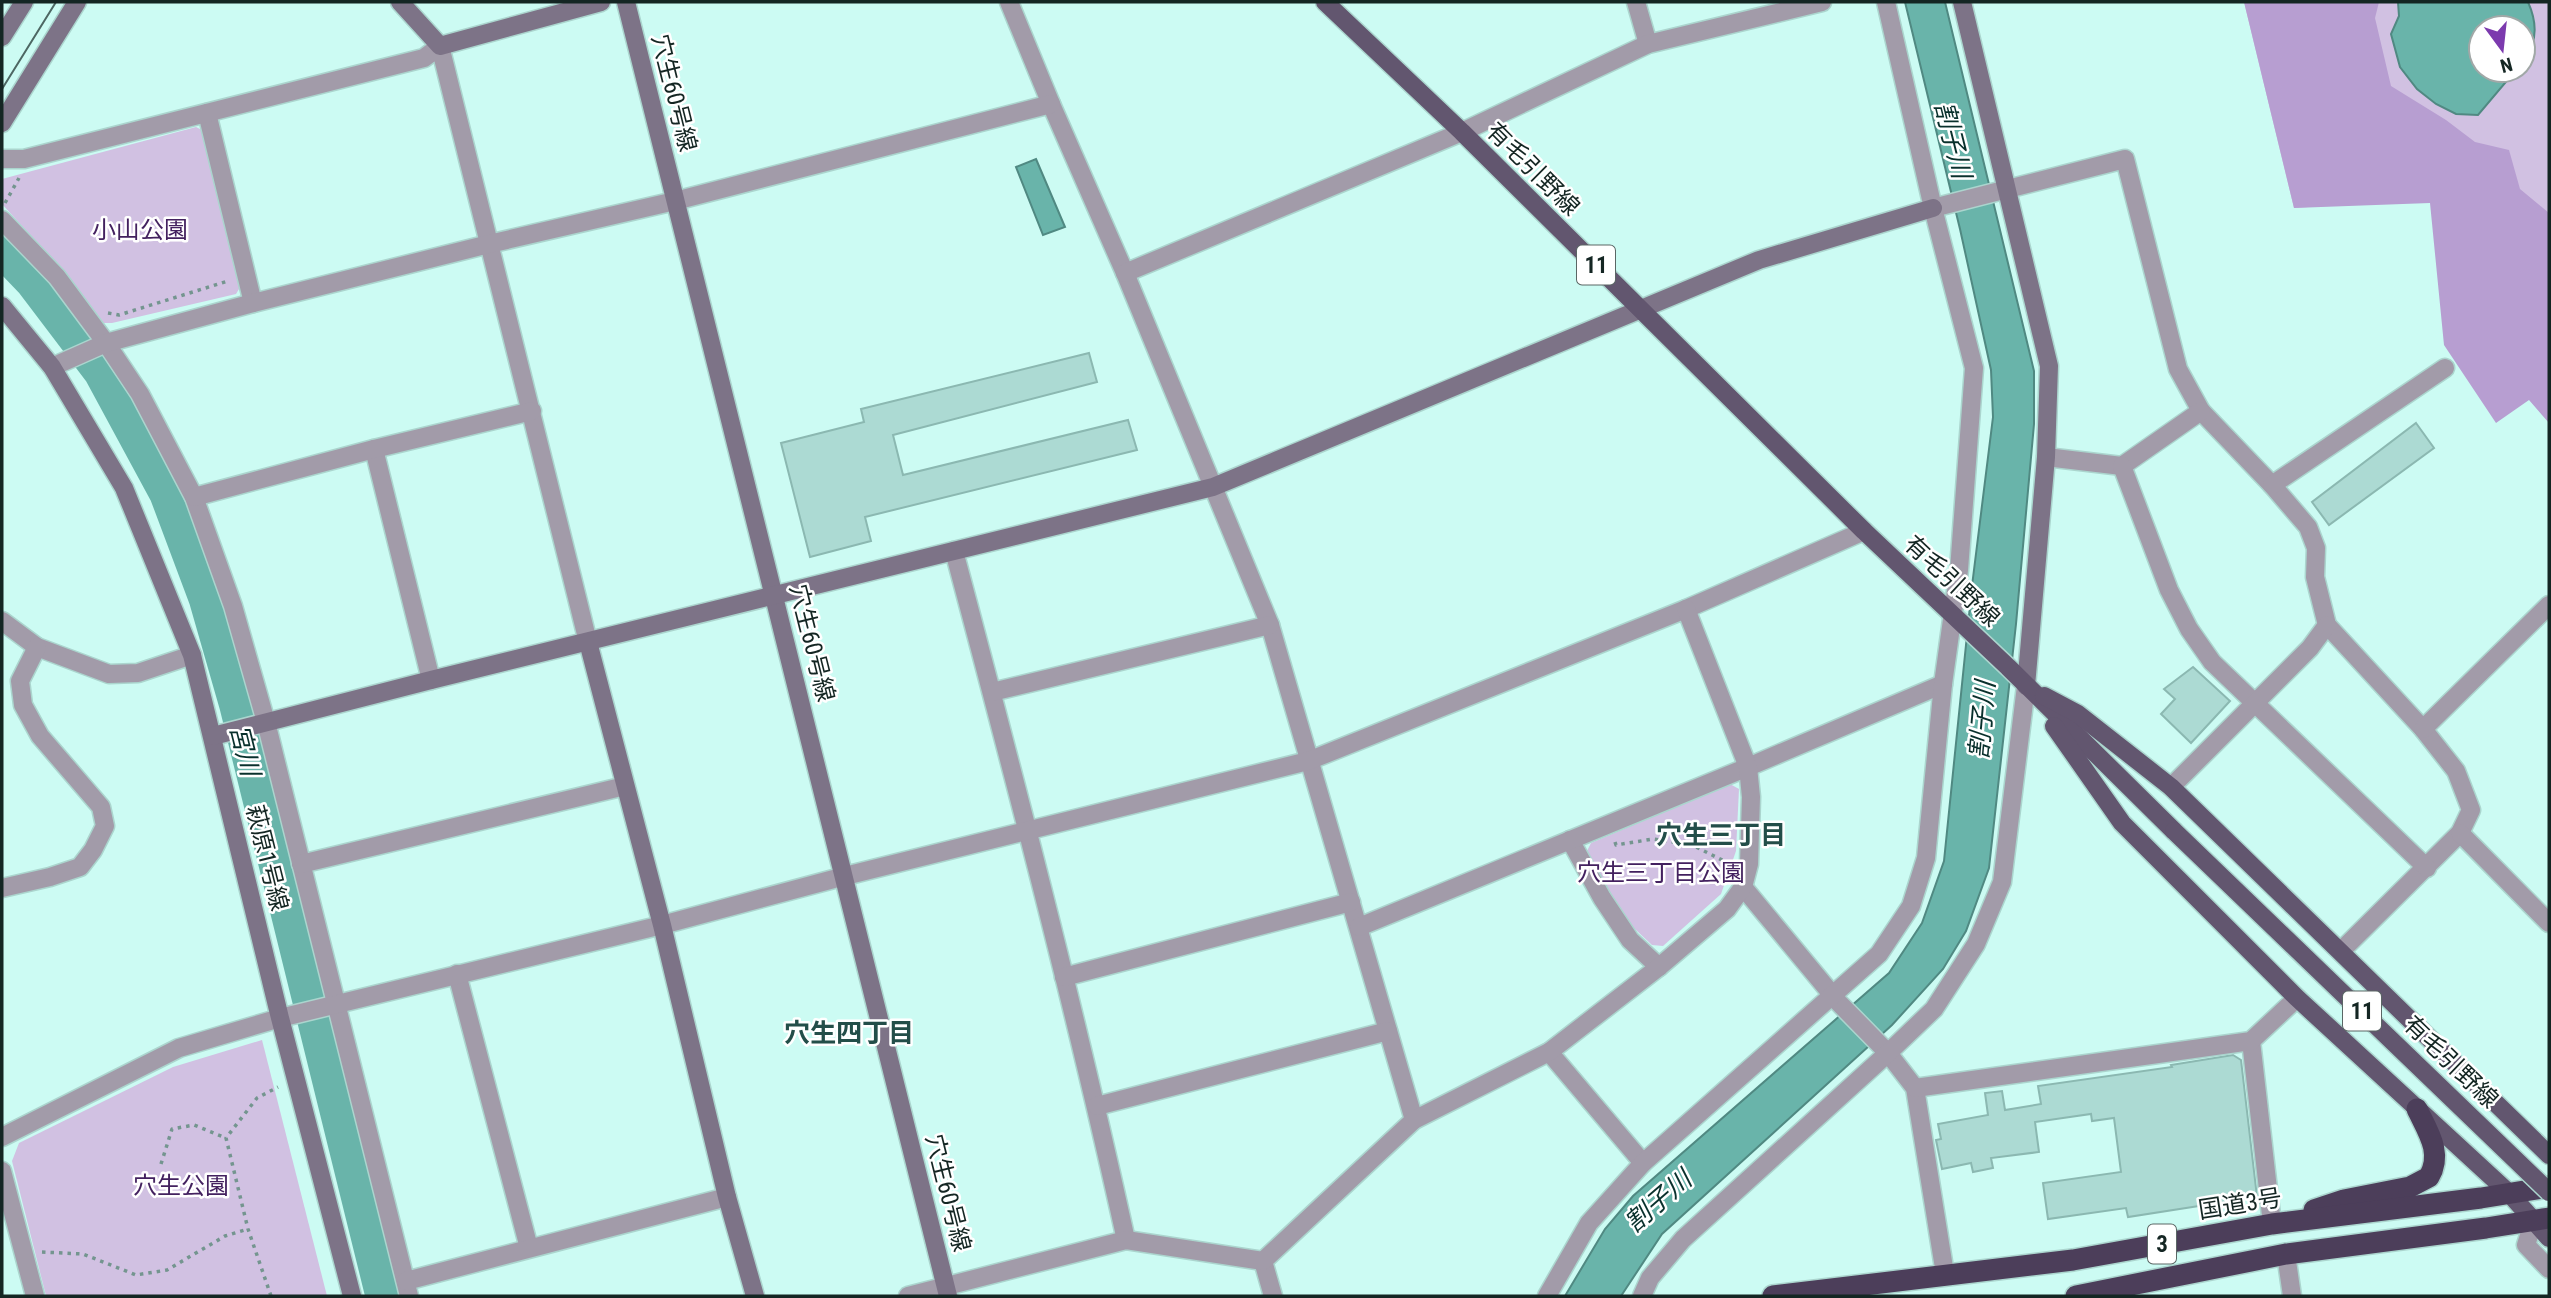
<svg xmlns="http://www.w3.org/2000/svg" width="2551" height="1298" font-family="'Roboto Condensed','Noto Sans JP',sans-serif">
	<rect width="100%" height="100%" fill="#ccfbf3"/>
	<g fill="#d1c1e2" fill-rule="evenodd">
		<path d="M2244 2H2549V245L2500 194 2294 208ZM2481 28H2523V70H2481Z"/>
		<polygon points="196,127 202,130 242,284 236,294 112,323 104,323 61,269 2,204 2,179"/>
		<polygon points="1730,784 1739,789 1736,851 1721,894 1663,946 1652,945 1621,916 1586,853 1591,843"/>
		<polygon points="262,1040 327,1296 46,1296 12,1161 19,1143 173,1067"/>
	</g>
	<polygon fill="#b79ed1" points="2244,2 2379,2 2375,18 2391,86 2446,120 2475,142 2509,150 2520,189 2549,213 2549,423 2529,400 2496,423 2444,345 2430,203 2294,208"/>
	<g fill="#69b4aa" stroke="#508982" stroke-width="2">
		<polygon points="1905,2 1945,2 2034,371 2034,424 2016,624 1989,868 1966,931 1943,969 1892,1025 1662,1234 1621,1296 1565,1296 1605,1229 1633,1196 1889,973 1922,923 1944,861 1972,586 1993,417 1991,370 1960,229"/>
		<path d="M2398 2H2528C2537 22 2538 43 2523 61V28H2481V70H2516L2478 115 2456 114 2436 104 2417 89 2400 67 2391 34 2399 16Z"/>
		<polygon points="1036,159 1065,227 1043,235 1016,167"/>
	</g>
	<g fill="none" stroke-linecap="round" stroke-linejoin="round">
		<polyline stroke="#69b4aa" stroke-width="35" points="2,250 32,281 101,372 167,494 206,598 237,706 383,1296"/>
	</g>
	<g fill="#acdad3" stroke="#8bb8b1" stroke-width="2">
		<polygon points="1089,353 1097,382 893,435 903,475 1128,420 1137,450 865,517 871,541 810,557 781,443 864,422 861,409"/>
		<polygon points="2416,423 2434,448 2329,525 2312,502"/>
		<polygon points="2193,667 2230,701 2191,743 2161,714 2175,699 2164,689"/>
		<polygon points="2233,1055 2241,1060 2257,1197 2128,1217 2126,1208 2048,1219 2043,1183 2121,1172 2114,1118 2092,1121 2091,1114 2035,1122 2039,1152 1991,1158 1993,1168 1973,1172 1971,1163 1942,1169 1936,1140 1941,1139 1938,1124 1988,1115 1985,1093 2002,1091 2005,1110 2041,1104 2038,1086 2172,1067 2171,1065"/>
	</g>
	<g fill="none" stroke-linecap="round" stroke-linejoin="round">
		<defs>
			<g id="street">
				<polyline points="1009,2 1051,104 1125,273 1270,625 1414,1120"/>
				<polyline points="1636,2 1648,44"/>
				<polyline points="207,113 253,303"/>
				<polyline points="2,159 24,159 424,58 440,46 588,642"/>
				<polyline points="1933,208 2125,159 2178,369 2201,411 2272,485 2308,527 2316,548 2315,577 2327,625 2423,729 2456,771 2471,810 2460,833 2342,950"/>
				<polyline points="2,220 57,277 106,343 140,394 194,497 233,606 266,722 409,1296"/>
				<polyline points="1125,273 1462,132 1648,44 1822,2"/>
				<polyline points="52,367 106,343 253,303 489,244 675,201 1051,104"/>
				<polyline points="374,449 431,680"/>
				<polyline points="2046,457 2122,466 2201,411"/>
				<polyline points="2122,466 2169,590 2189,629 2212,662 2427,868"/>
				<polyline points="2272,485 2445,368"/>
				<polyline points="194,497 374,449 532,411"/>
				<path d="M954 551C1015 780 1075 1009 1126 1240"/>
				<polyline points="2,621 37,647 109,674 138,673 192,655"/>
				<polyline points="992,692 1270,625"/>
				<polyline points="2423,729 2549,605"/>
				<polyline points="2171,787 2310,648 2327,625"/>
				<polyline points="2460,833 2549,923"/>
				<polyline points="1570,840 1602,898 1630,940 1659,967"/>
				<polyline points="301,864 625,786"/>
				<polyline points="1743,887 1839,1003 1888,1053 1915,1088 1945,1274"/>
				<polyline points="2,888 50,877 80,867 93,850 105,826 101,807 40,736 23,705 20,681 37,647"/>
				<polyline points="1359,927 1748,767 1943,684"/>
				<polyline points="457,974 529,1248"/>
				<polyline points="1064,977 1351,902"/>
				<polyline points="2251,1041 2272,1224"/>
				<polyline points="1549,1052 1643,1163"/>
				<polyline points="1915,1088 2251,1041 2297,998"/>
				<polyline points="1097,1106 1388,1031"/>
				<polyline points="2,1137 179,1048 280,1018 662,925 845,876 1308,761 1686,609 1864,531"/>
				<polyline points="2,1171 35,1296"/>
				<polyline points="2534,1220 2526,1245 2549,1269"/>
				<polyline points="2286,1254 2292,1296"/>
				<polyline points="1263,1261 1273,1296"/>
				<polyline points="406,1281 727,1197"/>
				<polyline points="908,1296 1126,1240 1263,1261 1414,1120 1549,1052 1659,967 1727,909 1743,887 1749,864 1751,797 1748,767 1686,609"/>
				<polyline points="1547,1296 1589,1223 1643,1163 1879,954 1911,906 1926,858 1943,684 1959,570 1974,368 1933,208 1886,2"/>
				<polyline points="1642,1296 1650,1278 1683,1239 1888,1053 1934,1009 1976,944 2002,882 2026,686"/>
			</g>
			<g id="secondary">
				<polyline points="400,2 440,46 601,2"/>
				<polyline points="626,2 948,1296"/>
				<polyline points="1962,2 2049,366 2046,457 2026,686"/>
				<polyline points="2,37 24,2"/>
				<polyline points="2,123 77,2"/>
				<polyline points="2,306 52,367 124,488 192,655 280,1018 352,1296"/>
				<polyline points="588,642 662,925 727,1197 755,1296"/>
				<polyline points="213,736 431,680 1213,487 1759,260 1933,208"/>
			</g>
			<g id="primary">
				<polyline points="1325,2 1462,132 1864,531 2008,667 2174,831"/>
				<polyline points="2044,696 2078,714 2171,787 2549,1155"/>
				<polyline points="2054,726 2122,823 2297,998 2509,1193 2549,1238"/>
			</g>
			<g id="highway">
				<path d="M2314 1210 2344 1200 2410 1187 2429 1177C2443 1153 2428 1132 2417 1109"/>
				<polyline points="1773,1296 2073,1260 2272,1224 2481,1198 2549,1187"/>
				<polyline points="2076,1296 2286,1254 2486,1228 2549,1218"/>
			</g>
		</defs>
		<use href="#street" stroke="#abd5ce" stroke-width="21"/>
		<use href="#secondary" stroke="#abd5ce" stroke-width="21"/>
		<use href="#primary" stroke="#abd5ce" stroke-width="21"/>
		<use href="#highway" stroke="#abd5ce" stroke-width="24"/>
		<g stroke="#74958f" stroke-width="3.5" stroke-dasharray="3.5 5" stroke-linecap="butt">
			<polyline points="5,203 19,178"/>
			<polyline points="108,313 119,315 228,281"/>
			<polyline points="1615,842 1616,845 1653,839 1692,845 1732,865"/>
			<polyline points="161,1164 172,1129 194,1125 226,1138"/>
			<polyline points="42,1252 83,1254 136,1275 167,1270 225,1236 248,1229"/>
			<polyline points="271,1296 248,1229 226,1138 257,1098 278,1087"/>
		</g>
		<use href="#street" stroke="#a29ba9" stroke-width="18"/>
		<use href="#secondary" stroke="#7d7387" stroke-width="18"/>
		<use href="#primary" stroke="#62566f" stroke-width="18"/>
		<use href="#highway" stroke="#4c3e5a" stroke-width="21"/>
		<polyline stroke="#4d6763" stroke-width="2" points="2,89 56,2"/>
		<defs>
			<polyline id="primary-bridge" points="2174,831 2549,1192"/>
		</defs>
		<use href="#primary-bridge" stroke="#abd5ce" stroke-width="21" stroke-linecap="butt"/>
		<use href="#primary-bridge" stroke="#62566f" stroke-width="18"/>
	</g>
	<g text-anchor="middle" stroke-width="5" stroke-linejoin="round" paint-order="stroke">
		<g fill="#fff" stroke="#5a6765" stroke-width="2">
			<rect x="1577" y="245.5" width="38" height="39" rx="5"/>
			<rect x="2343" y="991.5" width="38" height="39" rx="5"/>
			<rect x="2148" y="1224.5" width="28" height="39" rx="5"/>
		</g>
		<g font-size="23" font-weight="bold" fill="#142623">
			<text x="1596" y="273">11</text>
			<text x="2362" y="1019">11</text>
			<text x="2162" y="1252">3</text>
		</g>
		<g font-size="24" fill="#142623" stroke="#fff">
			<text transform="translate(674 93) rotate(76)" y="8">穴生60号線</text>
			<text transform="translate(1533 169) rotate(45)" y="8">有毛引野線</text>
			<text transform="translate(1952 581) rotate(43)" y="8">有毛引野線</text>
			<text transform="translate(812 643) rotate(76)" y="8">穴生60号線</text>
			<text transform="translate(267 858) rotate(76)" y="8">萩原1号線</text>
			<text transform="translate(2451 1062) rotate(44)" y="8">有毛引野線</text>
			<text transform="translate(948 1193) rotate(76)" y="8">穴生60号線</text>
			<text transform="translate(2240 1204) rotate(-9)" y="8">国道3号</text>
		</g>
		<g font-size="24" fill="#43215f" stroke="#fff">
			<text x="140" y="238">小山公園</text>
			<text x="1661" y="881">穴生三丁目公園</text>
			<text x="181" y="1194">穴生公園</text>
		</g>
		<g font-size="26" font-style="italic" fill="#09302c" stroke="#fff">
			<text transform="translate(1953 140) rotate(76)" y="9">割子川</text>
			<text transform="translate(1982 720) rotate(-85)" y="9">割子川</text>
			<text transform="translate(245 750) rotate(76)" y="9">宮川</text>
			<text transform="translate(1658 1201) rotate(-41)" y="9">割子川</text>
		</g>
		<g font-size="26" font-weight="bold" fill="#234e49" stroke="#fff">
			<text x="1721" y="844">穴生三丁目</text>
			<text x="849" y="1042">穴生四丁目</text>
		</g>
	</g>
	<rect width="2551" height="1298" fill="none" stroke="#142623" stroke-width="7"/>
	<g transform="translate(2502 49) rotate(165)"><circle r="33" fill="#ffffff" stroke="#a1a8a7" stroke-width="2"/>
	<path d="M0-5L12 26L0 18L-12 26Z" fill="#7c3aae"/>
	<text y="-10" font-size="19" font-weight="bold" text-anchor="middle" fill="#142623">N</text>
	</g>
</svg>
